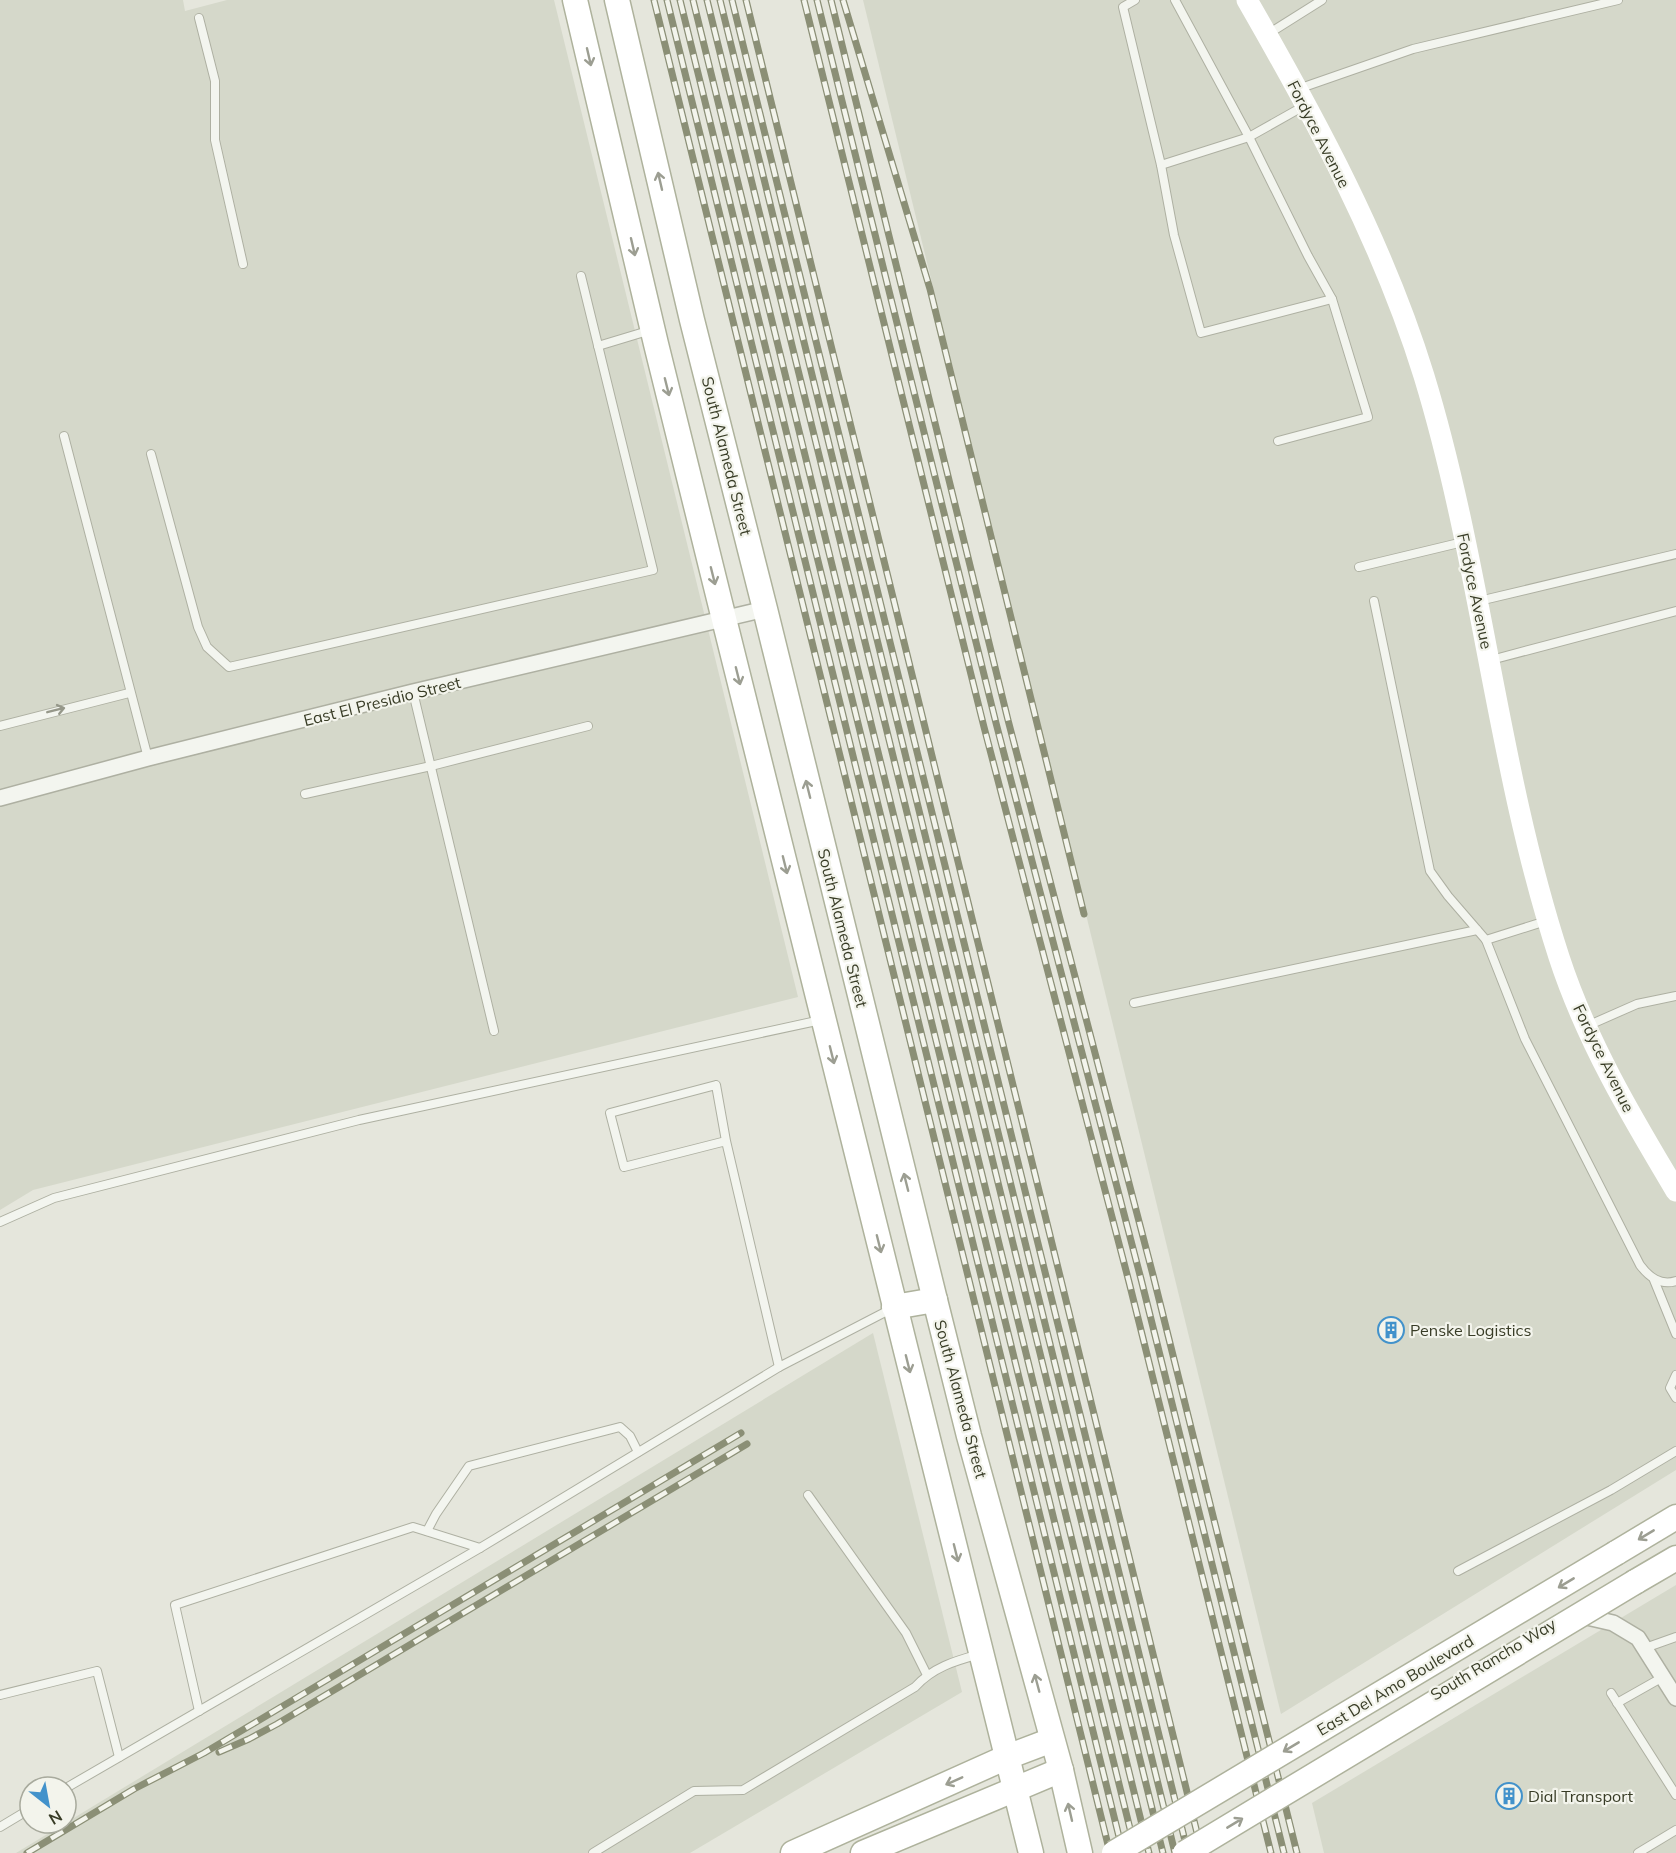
<svg xmlns="http://www.w3.org/2000/svg" width="1676" height="1853" font-family="Mulish,sans-serif">
	<rect width="100%" height="100%" fill="#e5e6dc"/>
	<g fill="#d5d8ca">
		<polygon points="0,0 183,0 185,11 227,0 554,0 798,997 33,1190 0,1210"/>
		<polygon points="863,0 1676,0 1676,1470 1281,1714"/>
		<polygon points="873,1333 962,1692 690,1853 16,1853"/>
		<polygon points="1676,1585 1676,1853 1324,1853 1312,1803"/>
	</g>
	<g fill="none" stroke-linecap="round" stroke-linejoin="round">
		<defs>
			<g id="lane">
				<polyline points="1135,0 1123,7 1161,165 1174,235 1201,333 1332,299 1308,256 1249,137 1175,0"/>
				<polyline points="199,18 215,81 215,140 243,264"/>
				<polyline points="1268,34 1322,0"/>
				<polyline points="1298,89 1413,49 1618,0"/>
				<polyline points="1161,165 1249,137 1304,106"/>
				<polyline points="598,346 651,330"/>
				<polyline points="64,436 148,758"/>
				<polyline points="1278,441 1368,417 1332,299"/>
				<polyline points="151,454 198,627 207,647 229,667 653,570 581,276"/>
				<polyline points="1359,567 1463,542"/>
				<polyline points="1374,601 1430,871 1448,896 1486,940"/>
				<polyline points="1479,601 1676,554"/>
				<polyline points="1491,660 1676,611"/>
				<polyline points="413,692 494,1031"/>
				<polyline points="0,726 129,693"/>
				<polyline points="305,794 431,766 588,726"/>
				<path d="M1546 921 1486 940 1525 1039 1640 1265C1649 1277 1660 1286 1676 1281"/>
				<polyline points="1134,1003 1477,930"/>
				<polyline points="1587,1026 1637,1004 1676,996"/>
				<polyline points="726,1141 716,1085 610,1113 624,1167 726,1141 779,1367 893,1308"/>
				<polyline points="0,1222 54,1198 359,1120 821,1020"/>
				<polyline points="1654,1280 1676,1334"/>
				<polyline points="1676,1375 1670,1388 1676,1398"/>
				<polyline points="808,1495 906,1633 927,1675"/>
				<polyline points="427,1531 436,1514 469,1466 620,1427 630,1436 638,1452"/>
				<polyline points="1458,1571 1611,1490 1676,1451"/>
				<polyline points="1645,1648 1676,1637"/>
				<polyline points="1611,1693 1676,1795"/>
				<polyline points="0,1695 97,1671 119,1757"/>
				<polyline points="1617,1703 1663,1677"/>
				<polyline points="199,1711 175,1605 413,1527 480,1548"/>
				<polyline points="66,1788 480,1548 779,1367"/>
				<polyline points="0,1827 30,1809"/>
				<path d="M593 1853 694 1791 743 1790 915 1687C933 1667 955 1661 980 1654"/>
				<polyline points="1638,1853 1676,1830"/>
			</g>
			<g id="street">
				<polyline points="0,798 148,758 413,692 765,609"/>
				<polyline points="1578,1615 1613,1623 1638,1638 1676,1698"/>
			</g>
			<g id="primary">
				<polyline points="575,0 656,344 724,619 1031,1853"/>
				<polyline points="617,0 692,320 765,609 935,1300 969,1436 1061,1770 1080,1853"/>
				<polyline points="894,1307 935,1300"/>
				<polyline points="1616,1553 1676,1517"/>
				<polyline points="1635,1582 1676,1558"/>
				<polyline points="793,1853 1007,1757 1052,1740"/>
				<polyline points="863,1853 1061,1770"/>
			</g>
		</defs>
		<use href="#lane" stroke="#aeb0a2" stroke-width="10"/>
		<use href="#street" stroke="#aeb0a2" stroke-width="18"/>
		<use href="#primary" stroke="#aeb29c" stroke-width="27"/>
		<use href="#lane" stroke="#f3f5ef" stroke-width="8"/>
		<use href="#street" stroke="#f3f5ef" stroke-width="15"/>
		<path stroke="#fff" stroke-width="21" d="M1247 0C1316 120 1383 243 1424 376 1482 566 1497 767 1559 957 1586 1040 1631 1116 1676 1191"/>
		<use href="#primary" stroke="#fff" stroke-width="24"/>
		<defs>
			<g id="rail">
				<polyline points="654,0 1110,1853"/>
				<polyline points="667,0 1123,1853"/>
				<polyline points="680,0 1136,1853"/>
				<polyline points="693,0 1149,1853"/>
				<polyline points="707,0 1163,1853"/>
				<polyline points="720,0 1175,1853"/>
				<polyline points="732,0 1188,1853"/>
				<polyline points="746,0 1202,1853"/>
				<polyline points="804,0 984,727 1129,1282 1271,1853"/>
				<polyline points="817,0 996,723 1141,1279 1284,1853"/>
				<polyline points="831,0 1008,720 1153,1275 1297,1853"/>
				<polyline points="843,0 930,289 1084,914"/>
				<polyline points="219,1752 249,1739 277,1724 747,1444"/>
				<polyline points="27,1853 134,1789 204,1753 741,1433"/>
			</g>
		</defs>
		<use href="#rail" stroke="#8b8f76" stroke-width="7"/>
		<use href="#rail" stroke="#f3f4ec" stroke-width="4.5" stroke-dasharray="14" stroke-linecap="butt"/>
		<defs>
			<g id="primary-bridge">
				<polyline points="1114,1853 1616,1553"/>
				<polyline points="1185,1853 1635,1582"/>
			</g>
		</defs>
		<use href="#primary-bridge" stroke="#aeb29c" stroke-width="27" stroke-linecap="butt"/>
		<use href="#primary-bridge" stroke="#fff" stroke-width="24"/>
	</g>
	<defs><path id="oneway-shaft" d="M-6 0H5M1.5-3L5.5 0L1.5 3" fill="none" stroke-width="1.6" stroke-linecap="round" stroke-linejoin="round" transform="scale(1.5)"/></defs>
	<g stroke="#9c9e92">
		<use href="#oneway-shaft" transform="translate(589 57) rotate(77)"/>
		<use href="#oneway-shaft" transform="translate(660 181) rotate(-103)"/>
		<use href="#oneway-shaft" transform="translate(633 247) rotate(77)"/>
		<use href="#oneway-shaft" transform="translate(667 387) rotate(76)"/>
		<use href="#oneway-shaft" transform="translate(713 576) rotate(76)"/>
		<use href="#oneway-shaft" transform="translate(738 676) rotate(76)"/>
		<use href="#oneway-shaft" transform="translate(808 789) rotate(-104)"/>
		<use href="#oneway-shaft" transform="translate(785 865) rotate(76)"/>
		<use href="#oneway-shaft" transform="translate(832 1055) rotate(76)"/>
		<use href="#oneway-shaft" transform="translate(906 1182) rotate(-104)"/>
		<use href="#oneway-shaft" transform="translate(879 1244) rotate(76)"/>
		<use href="#oneway-shaft" transform="translate(908 1364) rotate(76)"/>
		<use href="#oneway-shaft" transform="translate(1646 1535) rotate(149)"/>
		<use href="#oneway-shaft" transform="translate(956 1553) rotate(76)"/>
		<use href="#oneway-shaft" transform="translate(1566 1583) rotate(149)"/>
		<use href="#oneway-shaft" transform="translate(1037 1683) rotate(-105)"/>
		<use href="#oneway-shaft" transform="translate(1291 1747) rotate(149)"/>
		<use href="#oneway-shaft" transform="translate(954 1781) rotate(156)"/>
		<use href="#oneway-shaft" transform="translate(1070 1812) rotate(-103)"/>
		<use href="#oneway-shaft" transform="translate(1235 1823) rotate(-31)"/>
	</g>
	<use stroke="#96988a" href="#oneway-shaft" transform="translate(56 710) rotate(-14)"/>
	<defs>
		<symbol id="building-ring" viewBox="-11 -11 22 22"><circle r="9.5" fill="#f3f4ec" stroke="#4292cb" stroke-width="1.5"/><path d="M-4-6H4V6H1V3H-1V6H-4ZM-2.5-4.3h1.7v1.8h-1.7ZM.8-4.3h1.7v1.8H.8ZM-2.5-1h1.7V.8h-1.7ZM.8-1h1.7V.8H.8Z" fill="#4292cb"/></symbol>
	</defs>
	<g fill-rule="evenodd">
		<use href="#building-ring" x="1376" y="1315" width="30" height="30"/>
		<use href="#building-ring" x="1494" y="1781" width="30" height="30"/>
	</g>
	<g text-anchor="middle" stroke-width="4.5" stroke-linejoin="round" paint-order="stroke">
		<g font-size="16" fill="#383c26" stroke="#f3f4ec">
			<text transform="translate(1319 134) rotate(63)" y="6">Fordyce Avenue</text>
			<text transform="translate(727 456) rotate(76)" y="6">South Alameda Street</text>
			<text transform="translate(1475 591) rotate(78)" y="6">Fordyce Avenue</text>
			<text transform="translate(382 701) rotate(-14)" y="6">East El Presidio Street</text>
			<text transform="translate(843 928) rotate(76)" y="6">South Alameda Street</text>
			<text transform="translate(1604 1058) rotate(64)" y="6">Fordyce Avenue</text>
			<text transform="translate(961 1399) rotate(75)" y="6">South Alameda Street</text>
			<text transform="translate(1493 1659) rotate(-31)" y="6">South Rancho Way</text>
			<text transform="translate(1395 1685) rotate(-31)" y="6">East Del Amo Boulevard</text>
		</g>
		<g font-size="16" fill="#383c26" stroke="#f3f4ec" text-anchor="start">
			<text x="1410" y="1336">Penske Logistics</text>
			<text x="1528" y="1802">Dial Transport</text>
		</g>
	</g>
	<g transform="translate(48 1805) rotate(149)"><circle r="28" fill="#f3f4ec" stroke="#a8aa9d" stroke-width="1.5"/>
	<path d="M0-4.5L10 22L0 15L-10 22Z" fill="#4292cb"/>
	<text y="-9" font-size="16" font-weight="bold" text-anchor="middle" fill="#383c26">N</text>
	</g>
</svg>
